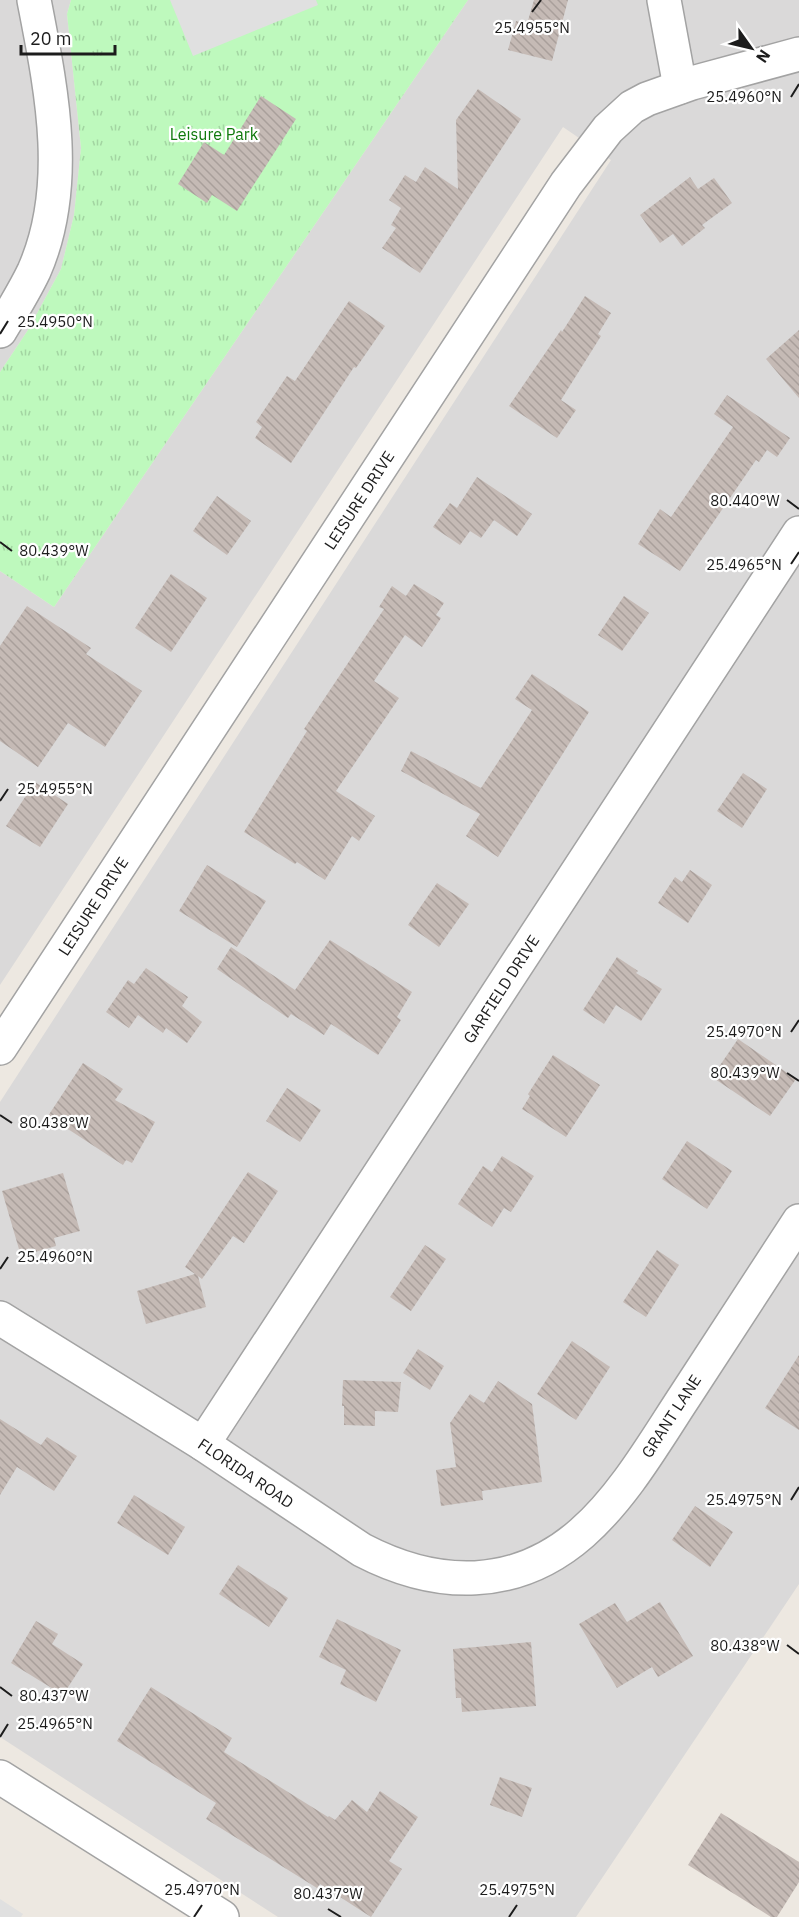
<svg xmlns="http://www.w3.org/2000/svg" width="799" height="1917" font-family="'IBM Plex Sans',sans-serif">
	<defs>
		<pattern id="park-tufts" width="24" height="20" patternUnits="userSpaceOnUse" patternTransform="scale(1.5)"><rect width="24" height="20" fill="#bef9bd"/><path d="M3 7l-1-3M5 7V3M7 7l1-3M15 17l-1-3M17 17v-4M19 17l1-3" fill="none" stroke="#a3d5a2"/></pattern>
		<pattern id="building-back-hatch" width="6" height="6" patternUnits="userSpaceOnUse" patternTransform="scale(1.5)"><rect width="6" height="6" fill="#c5bab5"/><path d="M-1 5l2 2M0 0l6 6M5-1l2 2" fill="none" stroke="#a99f9b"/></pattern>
	</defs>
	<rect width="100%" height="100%" fill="#ede8e1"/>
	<g fill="#dad9d9">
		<polygon points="0,0 71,0 67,14 81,148 74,215 61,269 28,330 0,372"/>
		<polygon points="468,0 799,0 799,1584 576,1917 278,1917 0,1737 0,1102 611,160 563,127 0,985 0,571 54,607"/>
	</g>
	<polygon fill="url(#park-tufts)" points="71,0 468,0 54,607 0,571 0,372 28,330 61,269 74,215 81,148 67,14"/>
	<g fill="#e0e0e0">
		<polygon points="170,0 316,0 318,5 193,56"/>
		<polygon points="0,1899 23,1914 21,1917 0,1917"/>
	</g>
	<g fill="url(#building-back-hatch)">
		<polygon points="534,0 568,0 552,61 508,50 516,21 527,24"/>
		<polygon points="478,89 521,119 420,273 382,248 396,228 391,225 401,208 389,200 405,175 416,182 425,167 458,189 456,120"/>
		<polygon points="261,96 296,119 237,211 212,195 207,203 178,184 204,142 224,155"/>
		<polygon points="690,177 698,189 714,178 732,203 702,225 705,228 682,246 673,234 660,243 640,215"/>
		<polygon points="585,296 611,313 598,334 601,336 561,400 576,410 557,438 509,406 561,330 562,332"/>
		<polygon points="349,301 385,326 356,368 354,367 291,463 255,438 262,427 256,422 287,376 295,381"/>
		<polygon points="799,330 799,398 766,359"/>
		<polygon points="727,395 790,438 777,457 767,450 759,462 756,460 680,571 638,544 660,509 671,517 733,427 714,414"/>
		<polygon points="477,477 532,514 517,536 494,520 481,538 470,531 460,545 433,527 450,503 457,508"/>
		<polygon points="217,496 251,521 227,555 193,531"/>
		<polygon points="171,574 207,598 171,652 135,628"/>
		<polygon points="414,584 444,603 436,615 441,618 422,647 405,635 374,681 399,698 336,791 375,816 359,841 352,836 325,880 297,862 295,864 244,832 307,731 304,729 384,609 379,607 392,586 406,596"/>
		<polygon points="624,596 649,613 622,651 598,635"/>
		<polygon points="27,606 91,648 86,654 142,691 105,747 68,723 38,767 0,741 0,646"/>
		<polygon points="532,674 589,712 498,857 466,836 480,814 401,771 411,751 481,788 532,710 515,699"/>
		<polygon points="743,773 767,789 742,828 717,811"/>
		<polygon points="35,782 68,804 40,847 6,826"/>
		<polygon points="207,865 266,901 237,947 179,911"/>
		<polygon points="690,870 712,885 688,923 658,903 675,877 682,882"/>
		<polygon points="437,883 469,904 439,947 408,925"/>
		<polygon points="330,940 412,992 397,1017 401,1020 378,1055 331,1024 324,1035 291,1014 288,1018 217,969 231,947 295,990"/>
		<polygon points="617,957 638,971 636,973 662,989 641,1021 616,1005 604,1024 583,1010"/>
		<polygon points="146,968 188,997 182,1006 202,1022 187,1043 166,1028 163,1033 138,1015 129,1028 106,1012 128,980 134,984"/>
		<polygon points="738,1039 796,1079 770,1116 712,1077"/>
		<polygon points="553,1055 600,1085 566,1137 522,1109 530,1096 528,1094"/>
		<polygon points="83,1063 123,1089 115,1100 155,1122 132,1163 126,1160 123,1165 48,1116"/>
		<polygon points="287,1088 321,1110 300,1142 266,1121"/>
		<polygon points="687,1141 732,1171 707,1209 662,1179"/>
		<polygon points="502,1156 534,1176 511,1212 504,1208 492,1227 458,1204 483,1166 492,1172"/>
		<polygon points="248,1172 278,1191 244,1243 233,1236 202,1279 198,1276 206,1307 146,1324 137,1291 195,1274 185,1267"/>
		<polygon points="63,1173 80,1231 54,1238 56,1246 21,1256 2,1191"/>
		<polygon points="425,1245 446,1259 411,1311 390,1297"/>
		<polygon points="657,1250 679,1265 646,1317 623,1302"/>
		<polygon points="572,1341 610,1367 576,1420 537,1394"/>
		<polygon points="418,1349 444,1366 430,1390 403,1373"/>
		<polygon points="799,1355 799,1430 765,1408"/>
		<polygon points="343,1380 401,1382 398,1412 375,1411 375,1426 344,1425 344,1406 342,1406"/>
		<polygon points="498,1381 532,1404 542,1482 482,1491 483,1500 441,1506 436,1470 456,1467 450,1423 470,1394 484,1403"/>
		<polygon points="0,1419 41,1445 47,1437 77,1456 54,1491 17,1467 0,1495"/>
		<polygon points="134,1495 185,1527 168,1555 117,1523"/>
		<polygon points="695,1506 733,1532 710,1567 672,1540"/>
		<polygon points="238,1565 288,1598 269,1627 219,1594"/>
		<polygon points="660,1602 693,1656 658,1677 652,1667 617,1688 579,1624 615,1603 627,1622"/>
		<polygon points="337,1619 401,1650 376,1702 340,1684 346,1670 319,1657"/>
		<polygon points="36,1621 58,1634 52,1644 83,1664 63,1695 11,1663"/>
		<polygon points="531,1642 536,1706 462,1712 461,1698 456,1698 453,1649"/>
		<polygon points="151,1687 232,1738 224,1752 328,1817 329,1816 335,1820 352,1800 367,1812 380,1791 418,1817 389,1861 402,1869 371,1917 320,1884 317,1888 206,1819 216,1803 117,1741"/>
		<polygon points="500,1777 532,1788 522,1817 490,1805"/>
		<polygon points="721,1813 799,1862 799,1882 777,1917 771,1917 688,1865"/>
	</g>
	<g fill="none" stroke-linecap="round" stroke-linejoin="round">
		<defs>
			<g id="minor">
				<polyline points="664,0 680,87"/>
				<path d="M0 331C12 311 24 292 34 271 72 185 51 88 34 0"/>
				<polyline points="0,1048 566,184 608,129 632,107 647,99 692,83 799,54"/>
				<path d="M0 1318 203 1444 362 1550C437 1589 516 1591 582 1533 624 1496 654 1443 685 1396 723 1337 761 1279 799 1221"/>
				<polyline points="203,1444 799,533"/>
			</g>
			<polyline id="tertiary" points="0,1777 222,1917"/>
		</defs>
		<use href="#minor" stroke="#a3a3a3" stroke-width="36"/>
		<use href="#tertiary" stroke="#a3a3a3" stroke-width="36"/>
		<use href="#minor" stroke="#fff" stroke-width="33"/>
		<use href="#tertiary" stroke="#fff" stroke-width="33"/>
	</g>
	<path fill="none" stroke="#1c1c1c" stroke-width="2" d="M532 12 541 0M791 97 799 84M0 334 8 321M787 500 799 509M0 542 12 551M791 564 799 552M0 801 8 789M791 1032 799 1020M787 1073 799 1081M0 1115 12 1123M0 1269 8 1257M791 1500 799 1487M787 1645 799 1654M0 1687 12 1696M0 1737 8 1724M328 1909 341 1917M194 1917 202 1905M509 1917 517 1905"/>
	<g text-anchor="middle" stroke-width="4.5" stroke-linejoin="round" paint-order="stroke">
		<g font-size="16" fill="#0e790b" stroke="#fff">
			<text x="214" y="140">Leisure Park</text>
		</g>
		<g font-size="16" fill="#1c1c1c" stroke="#fff">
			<text transform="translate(359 500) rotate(-57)" y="6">LEISURE DRIVE</text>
			<text transform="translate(93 906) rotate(-57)" y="6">LEISURE DRIVE</text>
			<text transform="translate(501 989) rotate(-57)" y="6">GARFIELD DRIVE</text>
			<text transform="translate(671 1416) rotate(-57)" y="6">GRANT LANE</text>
			<text transform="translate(246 1473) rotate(34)" y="6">FLORIDA ROAD</text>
		</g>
	</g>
	<g font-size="15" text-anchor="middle" fill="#1c1c1c" stroke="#fff" stroke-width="4.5" stroke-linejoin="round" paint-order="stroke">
		<text x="532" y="33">25.4955°N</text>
		<text x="744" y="102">25.4960°N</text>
		<text x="55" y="327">25.4950°N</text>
		<text x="745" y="506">80.440°W</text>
		<text x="54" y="556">80.439°W</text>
		<text x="744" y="570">25.4965°N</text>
		<text x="55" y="794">25.4955°N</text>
		<text x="744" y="1037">25.4970°N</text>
		<text x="745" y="1078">80.439°W</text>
		<text x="54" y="1128">80.438°W</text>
		<text x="55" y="1262">25.4960°N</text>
		<text x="744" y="1505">25.4975°N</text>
		<text x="745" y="1651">80.438°W</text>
		<text x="54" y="1701">80.437°W</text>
		<text x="55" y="1729">25.4965°N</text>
		<text x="202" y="1895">25.4970°N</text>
		<text x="517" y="1895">25.4975°N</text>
		<text x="328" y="1899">80.437°W</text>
	</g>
	<g transform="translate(751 48) rotate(124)" stroke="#ffffff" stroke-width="4.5" paint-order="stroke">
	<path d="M0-4.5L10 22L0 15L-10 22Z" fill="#1c1c1c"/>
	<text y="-9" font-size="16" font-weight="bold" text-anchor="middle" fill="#1c1c1c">N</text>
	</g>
	<path d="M21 45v9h94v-9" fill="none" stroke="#1c1c1c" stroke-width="3"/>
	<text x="30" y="45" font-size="18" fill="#1c1c1c" stroke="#ffffff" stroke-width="4.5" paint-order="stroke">20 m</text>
</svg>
